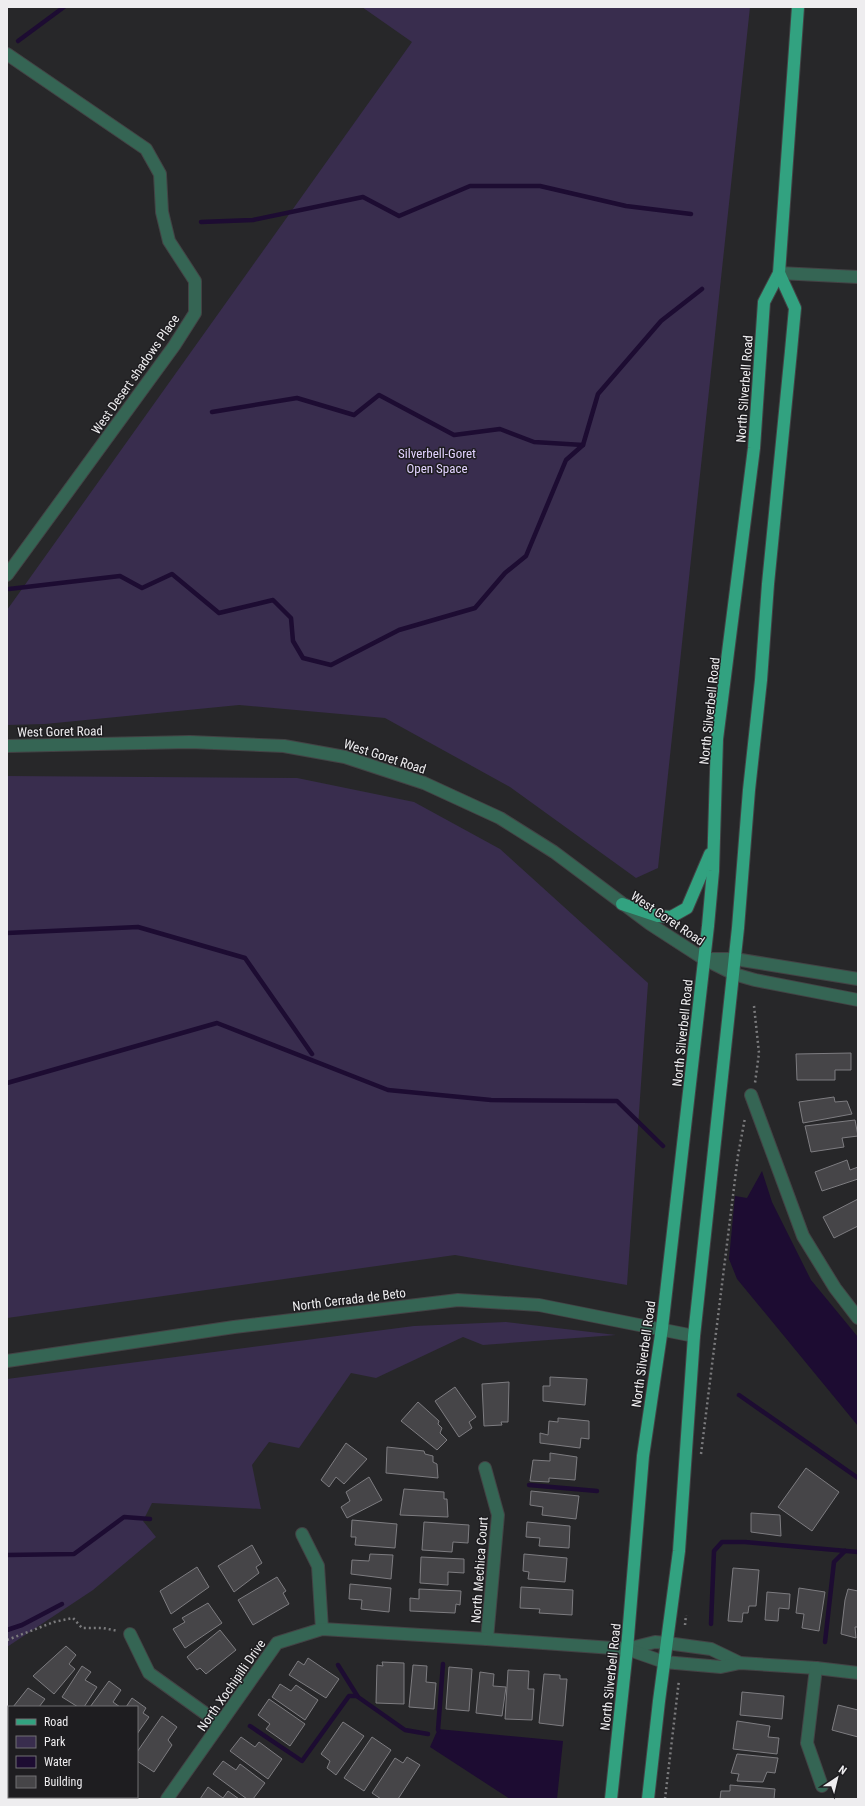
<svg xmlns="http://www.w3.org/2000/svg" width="865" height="1806" font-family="'Roboto Condensed',sans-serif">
	<rect width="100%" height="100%" fill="#272729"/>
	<g fill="#392d4e">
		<polygon points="362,7 750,7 658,868 636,878 510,787 385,718 239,705 45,724 7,725 7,610 412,42"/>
		<polygon points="7,776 297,778 414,802 500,849 648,983 627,1285 455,1255 7,1318"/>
		<polygon points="506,1322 616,1335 483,1345 463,1337 376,1378 351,1373 299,1448 269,1442 252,1465 261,1509 152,1503 143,1521 156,1537 93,1590 7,1647 7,1379 414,1326"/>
	</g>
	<g fill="#1d0c32">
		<polygon points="762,1171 772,1202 811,1280 858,1337 858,1426 737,1279 729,1259 735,1196 747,1198"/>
		<polygon points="438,1729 563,1741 557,1799 510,1799 430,1747"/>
	</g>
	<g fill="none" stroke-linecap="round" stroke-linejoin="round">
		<g stroke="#1d0c32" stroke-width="4.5">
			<polyline points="18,41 64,7"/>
			<polyline points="201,222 253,220 363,197 399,216 470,186 540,186 626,206 691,214"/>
			<polyline points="212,412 297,398 354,415 379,395 454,435 500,429 534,442 583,445"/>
			<polyline points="9,589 120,576 142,588 172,574 219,613 273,600 291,618 293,641 303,658 331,665 399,630 475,608 505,573 526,556 566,460 583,445 598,394 661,321 702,289"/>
			<polyline points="7,933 138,927 245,958 312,1054"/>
			<polyline points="7,1083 217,1023 388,1090 491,1100 617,1101 663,1146"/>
			<polyline points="739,1395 858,1478"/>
			<polyline points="529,1485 597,1491"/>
			<polyline points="7,1555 74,1554 124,1517 150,1519"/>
			<polyline points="711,1624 714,1551 722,1542 745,1542 858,1552"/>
			<polyline points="7,1630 22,1625 62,1604"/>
			<polyline points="825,1642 834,1562 845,1551"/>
			<polyline points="338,1665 358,1697 405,1730 428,1734"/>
			<polyline points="250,1726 302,1761 349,1696 357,1696"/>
			<polyline points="438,1730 443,1664"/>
		</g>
	</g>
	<g fill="#464548" stroke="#7d7c80">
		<polygon points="851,1053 851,1070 835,1070 835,1080 797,1080 796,1054"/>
		<polygon points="834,1097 835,1102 847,1101 852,1114 803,1123 799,1102"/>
		<polygon points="855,1120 858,1136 842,1138 844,1147 811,1152 805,1126"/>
		<polygon points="847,1160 850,1170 858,1167 858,1179 822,1191 815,1172"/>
		<polygon points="858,1199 858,1226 834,1238 823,1217"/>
		<polygon points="550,1377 587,1379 585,1405 543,1401 543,1386 550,1386"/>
		<polygon points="509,1382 508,1422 501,1422 502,1425 484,1426 482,1384"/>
		<polygon points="455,1387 476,1417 469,1422 472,1428 459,1437 435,1401"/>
		<polygon points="418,1402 439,1421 438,1424 442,1428 440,1433 447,1440 437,1450 401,1421"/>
		<polygon points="558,1418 589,1421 589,1439 581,1438 580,1448 540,1443 540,1433 548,1435 549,1421 558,1422"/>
		<polygon points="346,1443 367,1459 344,1484 336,1477 329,1487 321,1480"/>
		<polygon points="387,1447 424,1451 425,1454 433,1456 433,1462 437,1464 438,1478 386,1473"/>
		<polygon points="550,1453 577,1457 575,1480 549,1478 549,1482 530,1481 533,1460 550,1461"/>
		<polygon points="806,1468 839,1492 812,1531 778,1507"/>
		<polygon points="369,1477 382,1500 347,1518 341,1507 350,1501 346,1492"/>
		<polygon points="404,1489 444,1492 444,1499 447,1499 448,1517 400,1515"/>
		<polygon points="531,1491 579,1496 576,1519 542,1515 543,1507 530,1505"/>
		<polygon points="751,1513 780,1515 781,1536 751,1532"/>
		<polygon points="352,1520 397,1524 395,1548 355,1545 356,1537 351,1537"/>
		<polygon points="424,1522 469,1525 468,1543 453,1542 452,1552 422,1550"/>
		<polygon points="527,1522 570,1526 569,1548 539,1546 540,1538 526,1537"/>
		<polygon points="252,1545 262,1563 256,1567 259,1573 234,1592 218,1566"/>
		<polygon points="370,1554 393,1555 391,1579 351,1574 352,1560 369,1561"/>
		<polygon points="524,1554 567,1558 565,1582 528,1579 529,1572 523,1571"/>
		<polygon points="421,1557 464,1559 464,1573 448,1572 448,1585 420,1583"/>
		<polygon points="197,1567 209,1587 171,1614 160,1591"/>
		<polygon points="733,1568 759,1570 756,1606 749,1606 748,1613 743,1613 742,1622 728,1621"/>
		<polygon points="277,1577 286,1591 283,1593 289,1604 253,1625 238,1600"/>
		<polygon points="350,1584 391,1588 389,1612 361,1609 362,1600 349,1599"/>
		<polygon points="521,1587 573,1590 572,1615 539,1613 540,1609 520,1608"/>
		<polygon points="799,1588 825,1592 819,1631 802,1628 804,1614 796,1613"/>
		<polygon points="419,1589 461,1591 460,1605 456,1604 455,1613 410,1611 410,1598 419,1599"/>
		<polygon points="848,1589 858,1591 858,1627 855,1627 856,1638 841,1634 845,1600"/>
		<polygon points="767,1592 790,1594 789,1609 779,1608 778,1621 765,1620"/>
		<polygon points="208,1603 222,1623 185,1648 173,1629 185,1622 182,1618"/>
		<polygon points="220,1630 236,1650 206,1674 200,1668 197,1670 187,1657"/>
		<polygon points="66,1646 76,1655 69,1664 75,1669 54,1694 33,1676"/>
		<polygon points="308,1658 339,1679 326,1698 289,1675 298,1661 304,1665"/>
		<polygon points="382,1662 404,1663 404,1704 376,1703 377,1665 383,1666"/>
		<polygon points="413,1665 427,1666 426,1682 436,1683 434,1709 409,1707"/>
		<polygon points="82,1666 91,1672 85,1680 97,1687 84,1707 78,1707 62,1697"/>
		<polygon points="449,1667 472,1669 469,1711 446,1709"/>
		<polygon points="508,1670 529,1671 528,1689 534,1689 532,1720 505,1719"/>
		<polygon points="480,1672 494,1674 493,1686 506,1687 502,1716 476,1713"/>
		<polygon points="544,1674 560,1675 560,1679 567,1679 563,1726 539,1723"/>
		<polygon points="109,1681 121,1690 113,1702 120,1707 90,1707"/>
		<polygon points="280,1684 291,1691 296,1685 318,1700 305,1720 272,1697"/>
		<polygon points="28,1688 45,1699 39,1707 13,1707"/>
		<polygon points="742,1692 784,1696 782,1719 740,1715"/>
		<polygon points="132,1698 146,1708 143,1713 149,1717 137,1734 137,1707 126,1707"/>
		<polygon points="269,1699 305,1724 290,1746 266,1729 270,1724 258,1715"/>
		<polygon points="838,1705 858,1710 858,1737 832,1730"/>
		<polygon points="9,1712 9,1729 7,1728 9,1723 7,1722 7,1714"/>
		<polygon points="162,1716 177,1727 168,1740 172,1745 154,1772 137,1761 137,1752"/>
		<polygon points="737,1721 770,1726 768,1737 779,1738 777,1754 733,1749"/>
		<polygon points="343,1722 364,1736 336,1775 327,1768 330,1761 321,1754"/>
		<polygon points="241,1737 255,1747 259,1742 282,1759 268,1779 230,1751"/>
		<polygon points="372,1737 391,1750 364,1791 344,1778"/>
		<polygon points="737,1754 778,1758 775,1773 767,1772 763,1782 737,1781 739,1774 731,1773"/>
		<polygon points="407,1757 420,1765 398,1799 381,1799 372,1793 395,1758 403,1763"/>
		<polygon points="223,1761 236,1770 240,1764 265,1783 253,1799 247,1799 213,1774"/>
		<polygon points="730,1785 775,1789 774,1799 720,1799 721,1791 730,1791"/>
		<polygon points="208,1787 223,1798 228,1791 239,1799 200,1799"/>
		<polygon points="74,1797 99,1797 98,1799 77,1799"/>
		<polygon points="107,1797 136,1797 134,1799 106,1799"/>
	</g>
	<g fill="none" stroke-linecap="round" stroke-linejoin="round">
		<defs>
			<g id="minor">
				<polyline points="7,54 146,149 160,174 162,212 169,241 195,281 195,313 174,346 7,575"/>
				<polyline points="779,273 858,277"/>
				<polyline points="7,746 190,742 284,746 345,757 424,783 500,818 554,852 650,924 704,959 734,974 755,980 858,1000"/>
				<polyline points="707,959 735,959 858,979"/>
				<polyline points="751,1095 803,1236 835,1288 858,1318"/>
				<polyline points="7,1361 234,1327 458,1300 539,1305 694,1336"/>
				<polyline points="485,1468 498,1515 487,1639 627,1649 655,1642 667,1643 711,1649 740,1663"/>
				<polyline points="302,1534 318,1566 322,1629"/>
				<polyline points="130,1634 149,1673 220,1724"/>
				<polyline points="627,1649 664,1662 721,1667 740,1663 816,1668 858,1673"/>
				<polyline points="816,1668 807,1743 822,1786"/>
				<polyline points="7,1787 9,1788"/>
				<polyline points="21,1797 24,1799"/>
				<polyline points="167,1799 277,1643 322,1629 487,1639"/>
			</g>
			<g id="major">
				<polyline points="622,904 658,916 671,917 687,908 710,854"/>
				<polyline points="611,1799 627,1649 643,1456 662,1328 708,926 713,871 717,739 754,448 764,302 779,273 798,7"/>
				<polyline points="648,1799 659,1701 679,1551 694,1336 738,928 749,790 761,680 768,584 791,351 795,308 779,273"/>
			</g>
		</defs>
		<use href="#minor" stroke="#434345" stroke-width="14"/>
		<use href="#major" stroke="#434345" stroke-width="14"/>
		<g stroke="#7b7b7d" stroke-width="2.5" stroke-dasharray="2 3" stroke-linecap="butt">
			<polyline points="754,1006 759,1053 755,1083"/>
			<polyline points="701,1454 738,1155 745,1118"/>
			<polyline points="685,1625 686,1615"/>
			<polyline points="7,1640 54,1622 73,1618 82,1628 103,1628 118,1631"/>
			<polyline points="665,1799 679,1680"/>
		</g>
		<use href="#minor" stroke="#356554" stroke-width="12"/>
		<use href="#major" stroke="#32a280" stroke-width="12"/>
	</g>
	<g text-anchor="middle" stroke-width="3" stroke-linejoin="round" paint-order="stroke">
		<g font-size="13" fill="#eeedef" stroke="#1e1d20">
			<text transform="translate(135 374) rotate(-55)" y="5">West Desert shadows Place</text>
			<text transform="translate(744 389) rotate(-86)" y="5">North Silverbell Road</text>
			<text transform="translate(709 711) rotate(-84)" y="5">North Silverbell Road</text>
			<text transform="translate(60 731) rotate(-1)" y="5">West Goret Road</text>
			<text transform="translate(385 756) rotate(18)" y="5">West Goret Road</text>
			<text transform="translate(668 918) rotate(34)" y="5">West Goret Road</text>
			<text transform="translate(682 1033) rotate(-84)" y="5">North Silverbell Road</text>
			<text transform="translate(349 1299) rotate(-7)" y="5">North Cerrada de Beto</text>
			<text transform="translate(643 1354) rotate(-82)" y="5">North Silverbell Road</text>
			<text transform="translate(479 1570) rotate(-86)" y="5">North Mechica Court</text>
			<text transform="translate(610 1677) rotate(-84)" y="5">North Silverbell Road</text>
			<text transform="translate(231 1685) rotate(-55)" y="5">North Xochipilli Drive</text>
		</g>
		<g font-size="13" fill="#e1d2fe" stroke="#1e1d20">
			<text x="437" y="458">Silverbell-Goret<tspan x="437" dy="15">Open Space</tspan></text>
		</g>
	</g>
	<rect width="865" height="1806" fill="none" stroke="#eeedef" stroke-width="16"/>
	<rect x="8" y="1706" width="130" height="92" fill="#1e1d20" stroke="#717073"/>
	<rect x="16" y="1719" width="20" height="6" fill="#32a280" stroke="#717073"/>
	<text x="44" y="1726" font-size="12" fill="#eeedef">Road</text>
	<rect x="16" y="1736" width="20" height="12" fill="#392d4e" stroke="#717073"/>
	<text x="44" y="1746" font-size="12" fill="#eeedef">Park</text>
	<rect x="16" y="1756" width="20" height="12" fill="#1d0c32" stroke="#717073"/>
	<text x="44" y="1766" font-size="12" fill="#eeedef">Water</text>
	<rect x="16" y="1776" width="20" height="12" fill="#464548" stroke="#717073"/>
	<text x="44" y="1786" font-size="12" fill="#eeedef">Building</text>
	<g transform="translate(837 1778) rotate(35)" stroke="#1e1d20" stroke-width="3" paint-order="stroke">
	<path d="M0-3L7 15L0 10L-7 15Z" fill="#eeedef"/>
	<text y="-6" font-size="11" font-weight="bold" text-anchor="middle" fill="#eeedef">N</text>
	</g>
</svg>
